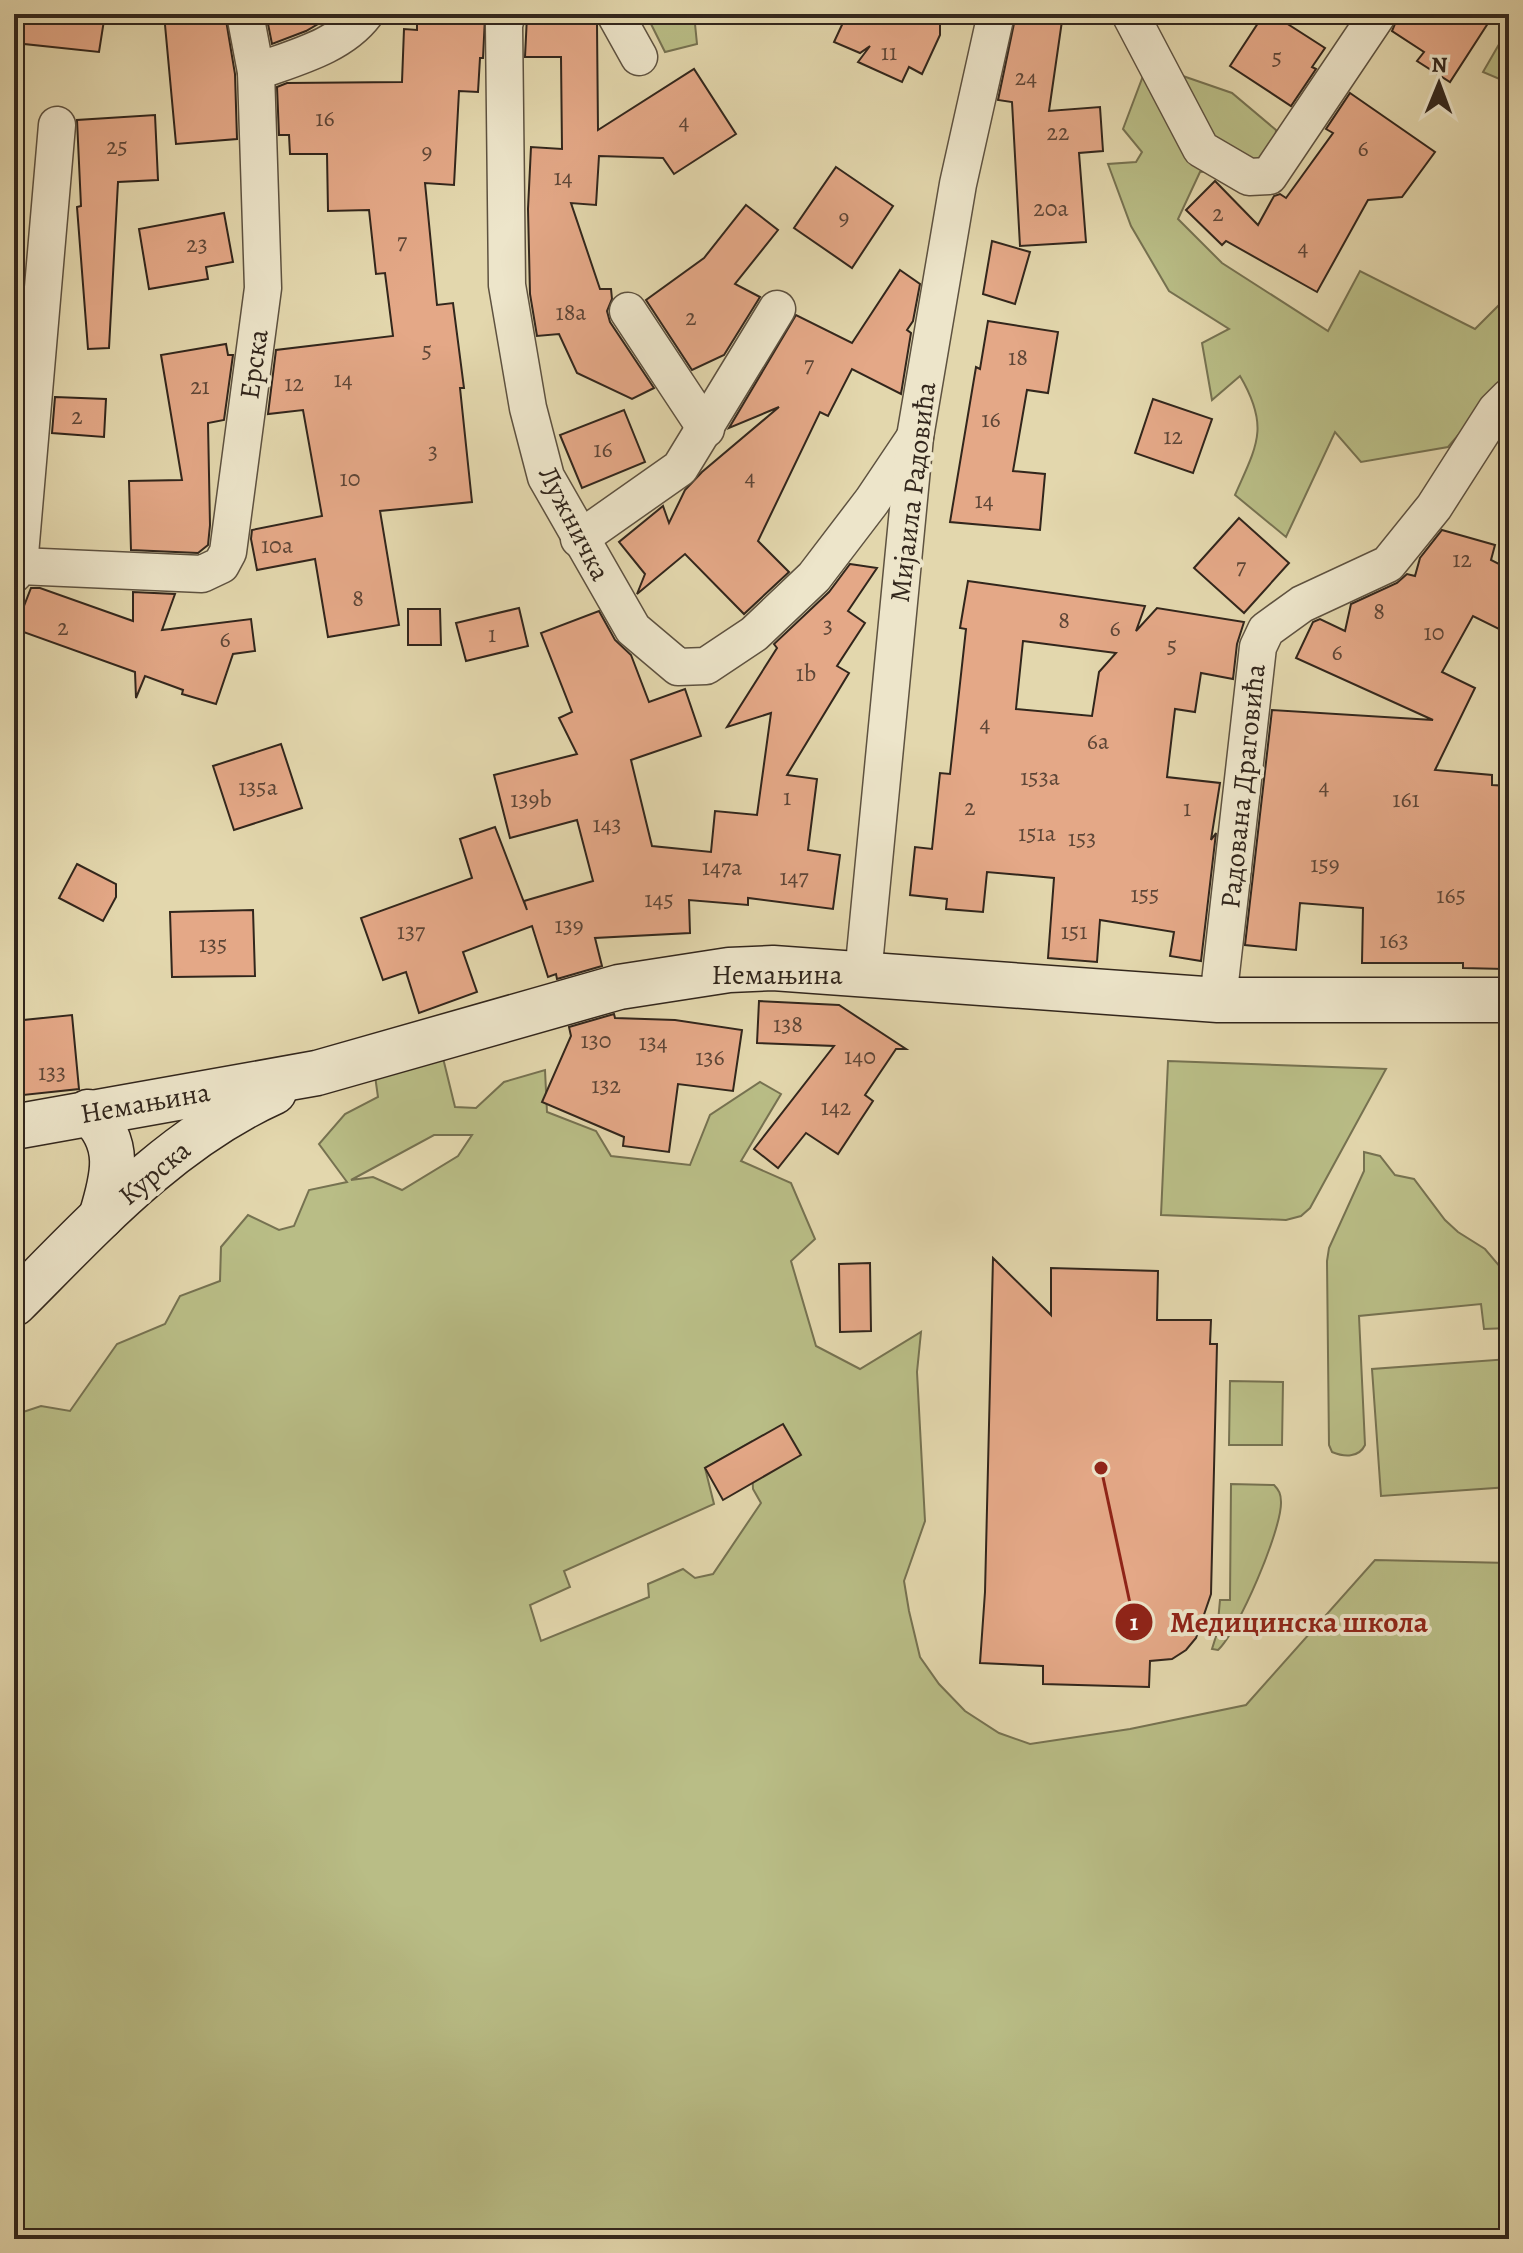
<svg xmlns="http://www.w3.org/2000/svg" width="1523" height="2253" font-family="Alegreya,serif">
	<rect width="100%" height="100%" fill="#e3d7ad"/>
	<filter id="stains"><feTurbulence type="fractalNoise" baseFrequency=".0025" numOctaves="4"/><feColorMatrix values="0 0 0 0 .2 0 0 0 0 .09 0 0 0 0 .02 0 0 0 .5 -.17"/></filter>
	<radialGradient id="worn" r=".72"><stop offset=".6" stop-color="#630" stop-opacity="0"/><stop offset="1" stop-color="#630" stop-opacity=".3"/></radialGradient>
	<g fill="#b9bd86" stroke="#767251" stroke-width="2" fill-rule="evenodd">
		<polygon points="646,14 694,14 697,44 665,52"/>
		<polygon points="1509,27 1509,83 1483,72"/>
		<path d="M1180 75 1232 93 1276 130 1274 164 1200 172 1178 219 1222 263 1328 331 1360 271 1475 329 1509 295V376L1448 447 1361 462 1335 432 1286 537 1235 495C1257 445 1270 427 1240 376L1212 400 1202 343 1229 329 1169 291 1131 226 1108 164 1136 162 1142 152 1123 129 1143 76Z"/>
		<path d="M443 1058 455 1107 476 1108 504 1082 545 1070 547 1112 596 1131 611 1156 690 1165 710 1115 760 1082 781 1094 741 1161 791 1183 815 1239 791 1261 816 1346 860 1369 921 1332 917 1372 925 1521 904 1581 909 1611 920 1657 939 1684 965 1711 999 1733 1030 1744 1130 1729 1246 1705 1375 1560 1509 1563V2239H14V1415L41 1406 70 1411 117 1344 165 1324 180 1296 220 1281 221 1247 248 1215 279 1230 294 1226 309 1190 347 1182 319 1144 345 1114 378 1097 375 1076ZM434 1135H472L458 1156 402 1190 373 1177 351 1180ZM751 1442 753 1489 761 1503 713 1574 695 1578 683 1569 648 1584 649 1597 541 1641 530 1605 570 1587 564 1571 714 1504 705 1468Z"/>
		<polygon points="1168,1061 1386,1069 1310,1208 1301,1216 1286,1220 1161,1215"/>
		<path d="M1364 1152 1380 1156 1395 1175 1414 1179 1445 1220 1458 1232 1485 1249 1502 1269 1509 1282V1328L1484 1329 1481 1304 1359 1316 1365 1445C1359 1458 1344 1457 1332 1452L1329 1445 1327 1261 1329 1248 1364 1171Z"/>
		<polygon points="1509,1359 1509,1487 1381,1496 1372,1369"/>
		<polygon points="1230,1381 1283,1382 1282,1445 1229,1445"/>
		<path d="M1231 1484 1274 1485C1279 1490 1281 1494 1281 1502 1282 1529 1238 1632 1218 1650L1212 1649 1217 1633 1220 1600H1230Z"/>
	</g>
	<g fill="#e4a887" stroke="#32261c" stroke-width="2" fill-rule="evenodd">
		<polygon points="18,14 105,14 99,52 15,43"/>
		<polygon points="164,14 225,14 235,74 237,139 176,144"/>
		<polygon points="266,14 335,14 306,31 272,44"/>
		<polygon points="417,14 482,14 485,17 483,58 480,58 478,92 459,91 454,185 425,183 437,305 453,303 464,388 460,388 472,502 380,511 399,625 328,637 315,559 257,570 251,539 252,530 322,516 303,410 268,414 276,350 393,336 385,273 376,274 369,210 328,211 327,154 290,154 289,135 279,135 277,87 287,83 402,82 404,29 417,30"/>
		<polygon points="847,14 922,14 940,22 940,35 922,74 909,67 902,82 858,62 870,46 860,53 834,42"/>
		<polygon points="1016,14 1063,14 1049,111 1100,107 1103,151 1079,153 1086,242 1020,246 1012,102 998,100"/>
		<polygon points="1264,14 1272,14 1325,48 1312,67 1316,69 1291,106 1230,66"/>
		<polygon points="1399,14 1494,14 1450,82 1417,61 1424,52 1392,31"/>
		<polygon points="594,15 597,25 598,130 694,69 736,134 674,174 663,158 599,156 596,205 571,203 600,289 611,289 612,299 607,311 610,322 654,388 632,399 577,373 559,334 537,336 530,294 528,209 531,147 562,149 561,57 525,57 527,16"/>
		<polygon points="1350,93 1435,152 1402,197 1368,200 1317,292 1226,241 1222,245 1186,210 1215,181 1258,225 1274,196 1280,194 1286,198 1333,133 1326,129"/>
		<polygon points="155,115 158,180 118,182 109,348 88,349 77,207 81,206 77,120"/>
		<polygon points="836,167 893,206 852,268 794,228"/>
		<polygon points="746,205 778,230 735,284 760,297 724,355 692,370 646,300 704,258"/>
		<polygon points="224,213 233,262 206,267 208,279 149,289 139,229"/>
		<polygon points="992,241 1030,252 1015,304 983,294"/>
		<polygon points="900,270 920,284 913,321 907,330 911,333 901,394 852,369 828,416 820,412 758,541 789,572 744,614 685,554 637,594 645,574 619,542 663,506 669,523 685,490 702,472 779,407 729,428 796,315 852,343"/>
		<polygon points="988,321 1058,332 1048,393 1027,390 1013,471 1045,474 1040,530 950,522 976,367 980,369"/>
		<polygon points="226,344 228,355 233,355 224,420 208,423 210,525 208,545 198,553 131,550 129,481 182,480 161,355"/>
		<polygon points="55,397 106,399 104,437 52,433"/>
		<polygon points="1153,399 1212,419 1193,473 1135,453"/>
		<polygon points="624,410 645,462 582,488 560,435"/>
		<polygon points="1239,518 1289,563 1244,613 1194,568"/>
		<polygon points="1442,530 1495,545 1491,560 1509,569 1509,634 1473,616 1442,672 1475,688 1435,770 1492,775 1492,785 1509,786 1509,857 1504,969 1463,968 1463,963 1362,963 1363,908 1300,903 1296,950 1245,945 1272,710 1433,720 1296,658 1313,622 1320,619 1345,631 1351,604 1397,583 1407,574 1415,576 1420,558"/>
		<polygon points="850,564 877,568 848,611 865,623 837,666 849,673 787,775 817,779 808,850 840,855 833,909 748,898 748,905 689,900 690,933 595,938 602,966 557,979 556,974 548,977 532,926 463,952 477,992 419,1013 406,972 383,980 361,918 472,878 460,839 495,827 527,910 524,901 593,881 577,820 510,838 494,775 577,754 559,718 572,712 541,633 599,611 615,640 631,655 649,702 685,689 701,736 631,760 652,846 711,852 715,811 757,815 771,713 727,727 777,648 774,644 829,592"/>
		<path d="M968 581 1145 606 1136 631 1157 608 1244 622 1237 644 1233 679 1201 673 1195 712 1175 709 1167 777 1220 783 1211 840 1216 833 1201 961 1170 956 1174 932 1100 920 1097 962 1048 958 1054 878 987 872 983 912 946 909 947 899 910 895 915 847 932 849 940 773 950 774 966 629 960 628ZM1023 641 1116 653 1099 672 1092 716 1016 709Z"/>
		<polygon points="31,588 40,588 133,621 133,592 175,594 162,630 251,619 255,651 233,654 216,704 182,694 183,690 145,676 136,698 135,672 15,629"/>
		<polygon points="519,608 528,646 466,661 456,623"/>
		<polygon points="408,609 440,609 441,645 408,645"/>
		<polygon points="281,744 302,808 234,830 213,766"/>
		<polygon points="77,864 116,884 116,897 103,921 59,898"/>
		<polygon points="253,910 255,976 172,977 170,912"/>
		<polygon points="759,1001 839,1005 906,1049 896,1049 865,1095 873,1101 838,1154 806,1133 778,1168 754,1149 834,1046 757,1043"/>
		<polygon points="614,1014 615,1018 675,1020 742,1030 733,1091 678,1084 669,1152 623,1146 624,1137 542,1102 571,1036 569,1027"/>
		<polygon points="72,1015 79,1089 14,1096 14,1021"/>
		<polygon points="993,1258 1051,1315 1051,1268 1158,1271 1157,1320 1211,1320 1210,1344 1217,1344 1211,1594 1196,1638 1186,1650 1172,1659 1150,1661 1149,1687 1043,1684 1043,1666 980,1663 985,1592"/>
		<polygon points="870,1263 871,1331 840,1332 839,1264"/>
		<polygon points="783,1424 801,1455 723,1500 705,1468"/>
	</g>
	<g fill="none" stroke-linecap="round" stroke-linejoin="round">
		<defs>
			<g id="street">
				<polyline points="245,14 256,72"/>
				<polyline points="507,14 504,25 507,285 528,408 546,477 633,629 678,667 706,666 754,634 814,577 872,501 915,437"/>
				<polyline points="615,14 639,57"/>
				<polyline points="1130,14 1201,149 1249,177 1269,176 1378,14"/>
				<polyline points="628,311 706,429"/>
				<polyline points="579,539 680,468 777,309"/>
				<polyline points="19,566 57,125"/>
				<path d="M14 574 19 566 202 574 221 565 228 552 263 288 256 72C293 58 340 47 365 14"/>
				<polyline points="863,975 915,437 958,184 996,14"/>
				<polyline points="1218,1000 1258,647 1266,630 1302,604 1388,564 1434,507 1496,410 1509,397"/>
			</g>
			<g id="secondary">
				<path d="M88 1112C123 1142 113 1178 101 1217"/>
				<polyline points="14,1127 317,1073 619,987 729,970 773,968 1218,1000 1509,1000"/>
				<path d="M14 1304C93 1225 170 1139 274 1092"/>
			</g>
		</defs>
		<use href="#street" stroke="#5e5240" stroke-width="39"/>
		<use href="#secondary" stroke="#32261c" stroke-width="47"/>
		<use href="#street" stroke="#ede5ca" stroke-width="36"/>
		<use href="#secondary" stroke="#ede5ca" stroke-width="44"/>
	</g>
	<g text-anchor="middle" stroke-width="8" stroke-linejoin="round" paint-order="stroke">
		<g font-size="24" fill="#5e4637">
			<text x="889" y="60">11</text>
			<text x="1277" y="65">5</text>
			<text x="1026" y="85">24</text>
			<text x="325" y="126">16</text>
			<text x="684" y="129">4</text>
			<text x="1058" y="140">22</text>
			<text x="117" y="154">25</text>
			<text x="1363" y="156">6</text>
			<text x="427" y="159">9</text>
			<text x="563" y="185">14</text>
			<text x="1051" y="216">20a</text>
			<text x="1218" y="221">2</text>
			<text x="844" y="225">9</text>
			<text x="402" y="249">7</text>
			<text x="197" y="252">23</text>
			<text x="1303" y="255">4</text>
			<text x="571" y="320">18a</text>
			<text x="691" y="325">2</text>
			<text x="427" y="358">5</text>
			<text x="1018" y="365">18</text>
			<text x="809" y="372">7</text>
			<text x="343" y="387">14</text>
			<text x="294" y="391">12</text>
			<text x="200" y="394">21</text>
			<text x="77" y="424">2</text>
			<text x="991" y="427">16</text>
			<text x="1173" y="444">12</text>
			<text x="603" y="457">16</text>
			<text x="433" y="459">3</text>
			<text x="750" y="485">4</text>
			<text x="350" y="486">10</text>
			<text x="984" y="508">14</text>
			<text x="277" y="553">10a</text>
			<text x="1462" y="567">12</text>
			<text x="1241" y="574">7</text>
			<text x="358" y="606">8</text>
			<text x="1379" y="619">8</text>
			<text x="1064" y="628">8</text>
			<text x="828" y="633">3</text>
			<text x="63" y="635">2</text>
			<text x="1115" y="636">6</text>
			<text x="1434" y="640">10</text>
			<text x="492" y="642">1</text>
			<text x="225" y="647">6</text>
			<text x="1172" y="653">5</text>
			<text x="1337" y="660">6</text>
			<text x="806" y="681">1b</text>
			<text x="985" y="731">4</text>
			<text x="1098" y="749">6a</text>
			<text x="1040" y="785">153a</text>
			<text x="1324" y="794">4</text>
			<text x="258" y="795">135a</text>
			<text x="787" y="805">1</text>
			<text x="531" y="807">139b</text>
			<text x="1406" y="807">161</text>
			<text x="970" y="815">2</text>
			<text x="1187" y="816">1</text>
			<text x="607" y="832">143</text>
			<text x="1037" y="841">151a</text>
			<text x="1082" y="846">153</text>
			<text x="1325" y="872">159</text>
			<text x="722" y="875">147a</text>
			<text x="794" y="885">147</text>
			<text x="1145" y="902">155</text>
			<text x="1451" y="903">165</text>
			<text x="659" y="907">145</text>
			<text x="569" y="933">139</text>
			<text x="411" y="939">137</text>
			<text x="1074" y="939">151</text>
			<text x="1394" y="948">163</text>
			<text x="213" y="952">135</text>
			<text x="788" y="1032">138</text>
			<text x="596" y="1048">130</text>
			<text x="653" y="1050">134</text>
			<text x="860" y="1064">140</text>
			<text x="710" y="1065">136</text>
			<text x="52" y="1080">133</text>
			<text x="606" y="1093">132</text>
			<text x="836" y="1115">142</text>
		</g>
		<g font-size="28" fill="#32261c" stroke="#ede5ca">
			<text transform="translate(253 364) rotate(-82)" y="10">Ерска</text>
			<text transform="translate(912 492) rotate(-83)" y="10">Мијаила Радовића</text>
			<text transform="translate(575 523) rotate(63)" y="10">Лужничка</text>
			<text transform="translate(1242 786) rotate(-84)" y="10">Радована Драговића</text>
			<text x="777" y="984">Немањина</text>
			<text transform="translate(145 1102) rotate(-10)" y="10">Немањина</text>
			<text transform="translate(154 1172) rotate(-40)" y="10">Курска</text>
		</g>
	</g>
	<path fill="none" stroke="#8f2418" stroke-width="3" d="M1101 1468L1134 1622"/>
	<g fill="#8f2418" stroke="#ede5ca" stroke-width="3">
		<circle cx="1101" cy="1468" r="8"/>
		<circle cx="1134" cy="1622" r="20"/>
	</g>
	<g font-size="24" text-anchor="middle" font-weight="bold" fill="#fff">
		<text x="1134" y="1630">1</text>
	</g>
	<g font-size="30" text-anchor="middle" font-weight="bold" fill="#8f2418" stroke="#ede5ca" stroke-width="8" stroke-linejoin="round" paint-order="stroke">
		<text x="1299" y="1632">Медицинска школа</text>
	</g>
	<rect width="1523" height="2253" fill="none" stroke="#e3d7ad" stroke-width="48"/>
	<rect x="16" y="16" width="1491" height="2221" fill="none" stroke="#32261c" stroke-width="4"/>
	<rect x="24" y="24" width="1475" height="2205" fill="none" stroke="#32261c" stroke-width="2"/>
	<g transform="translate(1439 84) rotate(1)" stroke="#ede5ca" stroke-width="6" paint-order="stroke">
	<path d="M0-6L14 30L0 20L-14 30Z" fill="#32261c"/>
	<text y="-12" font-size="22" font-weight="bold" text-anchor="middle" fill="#32261c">N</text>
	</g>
	<rect width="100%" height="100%" filter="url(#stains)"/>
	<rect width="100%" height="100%" fill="url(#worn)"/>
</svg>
